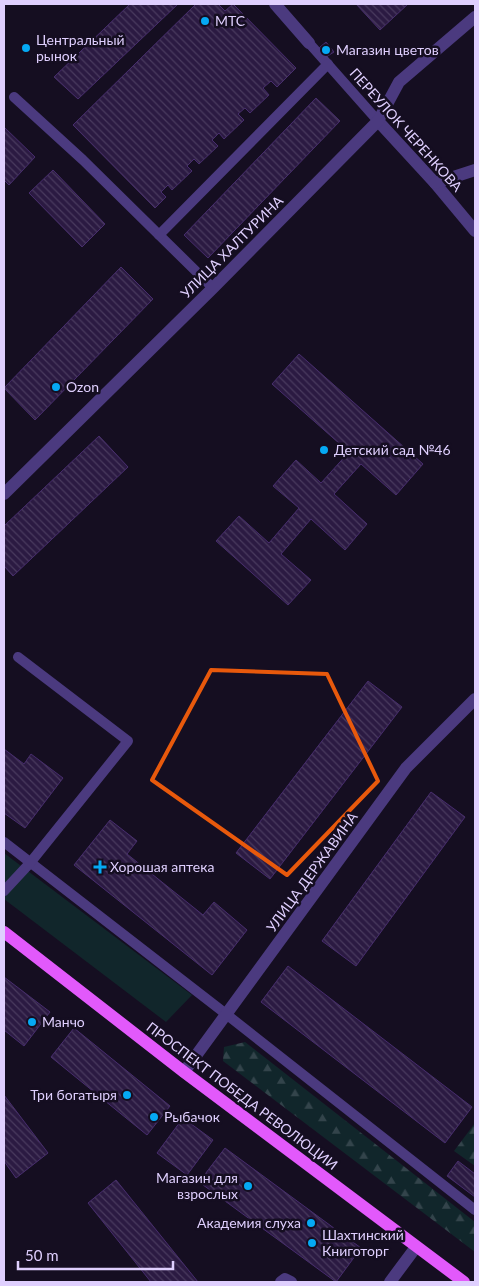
<svg xmlns="http://www.w3.org/2000/svg" width="479" height="1286" font-family="Lato,sans-serif">
	<defs>
		<pattern id="forest-firs" width="22" height="20" patternUnits="userSpaceOnUse" patternTransform="scale(1.25)"><rect width="22" height="20" fill="#11262b"/><path d="M5 1l3.5 6h-7zM16 11l3.5 6h-7z" fill="#33444b"/></pattern>
		<pattern id="building-back-hatch" width="6" height="6" patternUnits="userSpaceOnUse" patternTransform="scale(1.25)"><rect width="6" height="6" fill="#2b1a42"/><path d="M-1 5l2 2M0 0l6 6M5-1l2 2" fill="none" stroke="#493a5e"/></pattern>
	</defs>
	<rect width="100%" height="100%" fill="#150e21"/>
	<g fill="url(#forest-firs)">
		<polygon points="245,1042 475,1222 475,1252 223,1061 224,1047"/>
		<polygon points="475,1123 475,1166 454,1151"/>
	</g>
	<polygon fill="#11262b" points="4,853 192,995 166,1022 4,899"/>
	<g fill="url(#building-back-hatch)" stroke="#472d6d">
		<polygon points="130,4 178,4 78,99 54,77"/>
		<polygon points="196,4 218,4 225,11 233,4 296,68 277,87 271,81 263,88 269,95 250,113 245,108 238,114 244,120 224,139 219,133 212,140 218,146 199,164 194,159 187,166 192,171 172,190 168,185 161,192 166,197 155,208 73,125"/>
		<polygon points="356,4 408,4 380,30"/>
		<polygon points="326,42 334,52 326,57 319,48"/>
		<polygon points="316,98 340,121 208,258 184,235"/>
		<polygon points="4,127 35,157 9,185 4,180"/>
		<polygon points="53,170 105,224 82,247 29,193"/>
		<polygon points="121,267 153,299 35,420 4,388"/>
		<polygon points="299,354 423,464 396,495 361,464 334,494 367,524 345,550 311,519 281,554 311,580 288,605 216,541 239,516 269,543 299,508 273,486 296,460 321,483 349,452 272,384"/>
		<polygon points="99,436 128,467 13,576 4,566 4,526"/>
		<polygon points="368,681 402,707 270,879 236,853"/>
		<polygon points="4,749 24,764 31,754 63,778 25,828 4,813"/>
		<polygon points="431,792 465,817 356,966 322,941"/>
		<polygon points="110,820 137,841 127,854 203,915 214,902 247,930 212,975 74,865"/>
		<polygon points="288,966 472,1107 445,1143 261,1002"/>
		<polygon points="4,977 50,1012 24,1046 4,1030"/>
		<polygon points="74,1028 170,1106 147,1135 51,1057"/>
		<polygon points="4,1095 48,1153 16,1178 4,1161"/>
		<polygon points="183,1118 213,1140 187,1175 157,1153"/>
		<polygon points="225,1148 361,1248 336,1282 199,1182"/>
		<polygon points="458,1161 475,1174 475,1197 447,1176"/>
		<polygon points="116,1180 198,1282 151,1282 88,1203"/>
	</g>
	<g fill="none" stroke-linecap="round" stroke-linejoin="round">
		<g stroke="#4b3a7f" stroke-width="10">
			<polyline points="309,43 378,121"/>
			<polyline points="14,97 83,160 213,288"/>
			<polyline points="159,235 328,64"/>
			<polyline points="4,842 226,1014 475,1210"/>
			<polyline points="4,891 30,863 128,741 18,657"/>
		</g>
		<polyline stroke="#4b3a7f" stroke-width="12" points="275,4 309,43"/>
		<g stroke="#4b3a7f" stroke-width="12">
			<polyline points="281,1282 285,1279 291,1282"/>
			<polyline points="390,1282 416,1247"/>
		</g>
		<g stroke="#4b3a7f" stroke-width="12">
			<polyline points="378,121 435,183 475,231"/>
			<polyline points="435,183 475,170"/>
			<polyline points="4,494 213,288 378,121 399,82 475,17"/>
			<polyline points="184,1072 406,768 475,699"/>
		</g>
		<polyline stroke="#e259fb" stroke-width="12" points="4,932 184,1072 464,1282"/>
	</g>
	<path fill="none" stroke="#e8590c" stroke-width="4" stroke-linejoin="round" d="M211 670 327 674 378 781 287 875 152 780Z"/>
	<g fill="#05a9f4" stroke="#150e21" stroke-width="2">
		<circle cx="205" cy="21" r="5"/>
		<circle cx="26" cy="48" r="5"/>
		<circle cx="326" cy="50" r="5"/>
		<circle cx="56" cy="387" r="5"/>
		<circle cx="324" cy="450" r="5"/>
		<path d="M97.5 859.5h5v5h5v5h-5v5h-5v-5h-5v-5h5z"/>
		<circle cx="32" cy="1022" r="5"/>
		<circle cx="127" cy="1095" r="5"/>
		<circle cx="154" cy="1117" r="5"/>
		<circle cx="248" cy="1186" r="5"/>
		<circle cx="311" cy="1223" r="5"/>
		<circle cx="312" cy="1243" r="5"/>
	</g>
	<g text-anchor="middle" stroke-width="5" stroke-linejoin="round" paint-order="stroke">
		<g font-size="14" fill="#dfcffe" stroke="#150e21" text-anchor="start">
			<text x="215" y="26">МТС</text>
			<text x="36" y="45">Центральный<tspan x="36" dy="16">рынок</tspan></text>
			<text x="336" y="55">Магазин цветов</text>
			<text x="66" y="392">Ozon</text>
			<text x="334" y="455">Детский сад №46</text>
			<text x="110" y="872">Хорошая аптека</text>
			<text x="42" y="1027">Манчо</text>
			<text x="117" y="1100" text-anchor="end">Три богатыря</text>
			<text x="164" y="1122">Рыбачок</text>
			<text x="238" y="1183" text-anchor="end">Магазин для<tspan x="238" dy="16">взрослых</tspan></text>
			<text x="301" y="1228" text-anchor="end">Академия слуха</text>
			<text x="322" y="1240">Шахтинский<tspan x="322" dy="16">Книготорг</tspan></text>
		</g>
		<g font-size="14" fill="#dfcffe" stroke="#150e21">
			<text transform="translate(406 130) rotate(48)" y="5">ПЕРЕУЛОК ЧЕРЕНКОВА</text>
			<text transform="translate(232 247) rotate(-45)" y="5">УЛИЦА ХАЛТУРИНА</text>
			<text transform="translate(312 872) rotate(-54)" y="5">УЛИЦА ДЕРЖАВИНА</text>
			<text transform="translate(242 1096) rotate(37)" y="5">ПРОСПЕКТ ПОБЕДА РЕВОЛЮЦИИ</text>
		</g>
	</g>
	<rect width="479" height="1286" fill="none" stroke="#dfcffe" stroke-width="10"/>
	<path d="M18 1261v8h155v-8" fill="none" stroke="#dfcffe" stroke-width="2.5"/>
	<text x="25" y="1261" font-size="15" fill="#dfcffe" stroke="#150e21" stroke-width="4" paint-order="stroke">50 m</text>
</svg>
